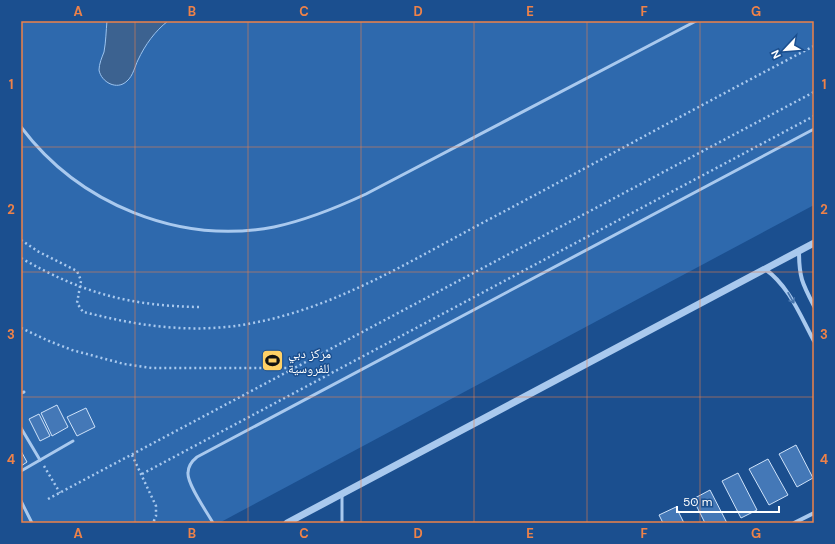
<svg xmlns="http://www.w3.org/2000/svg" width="835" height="544" font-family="'DM Sans','Noto Naskh Arabic',sans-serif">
	<rect width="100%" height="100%" fill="#1b4f8f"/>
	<polygon fill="#2e69ad" points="21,21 814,21 814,205 219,523 21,523"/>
	<path fill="#3c6290" stroke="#9cc4f0" d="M107 21H168C155 31 145 45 138 60 135 66 133 76 127 81 117 91 101 82 99 70 99 64 102 57 104 52 106 41 106 31 107 21Z"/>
	<g fill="#4478b7" stroke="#cfe3fa">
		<polygon points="57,405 68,427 52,436 41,413"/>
		<polygon points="86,408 95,427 77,436 67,417"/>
		<polygon points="39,414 50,436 40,441 29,419"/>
		<polygon points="796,445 813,478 797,487 779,454"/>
		<polygon points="21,451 27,462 21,466"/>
		<polygon points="768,459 788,495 769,505 749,469"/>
		<polygon points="738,473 757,510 741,518 722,481"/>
		<polygon points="710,490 727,523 705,523 693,499"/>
		<polygon points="676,507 684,523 663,523 659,515"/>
	</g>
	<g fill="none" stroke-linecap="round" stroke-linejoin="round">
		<g stroke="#a9c9ee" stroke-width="2.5" stroke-dasharray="2 3" stroke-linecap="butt">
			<path d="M21 240 39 252 77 271 80 278 81 281 77 303 83 312 88 313C143 327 197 334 253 323 337 307 412 260 486 221 596 163 704 103 814 46"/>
			<path d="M21 258C82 293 130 306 200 307"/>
			<polyline points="21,328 49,341 72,350 124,364 152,368 294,368"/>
			<polyline points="132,455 156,506 156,516 153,523"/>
			<polyline points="44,466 60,493"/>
			<polyline points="142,474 814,116"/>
			<polyline points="48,499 814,92"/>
		</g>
		<g stroke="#a9c9ee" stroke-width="3">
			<path d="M21 127C79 204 179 245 274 227 307 220 336 208 366 194L696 21"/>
			<polyline points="21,393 24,392"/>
			<polyline points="21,428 40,460"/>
			<polyline points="21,471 73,441"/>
			<polyline points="21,501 32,523"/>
			<path d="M213 523C207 512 187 484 188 473 188 466 192 461 197 457L814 129"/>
			<polyline points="342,523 342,495"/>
		</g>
		<g stroke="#a9c9ee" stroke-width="4">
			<path d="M799 251C799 277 802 283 814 306"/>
			<path d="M765 269C789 286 800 315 814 341"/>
			<polyline points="794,523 814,513"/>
		</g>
		<polyline stroke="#a9c9ee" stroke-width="7" points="287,523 814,243"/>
	</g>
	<defs><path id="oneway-shaft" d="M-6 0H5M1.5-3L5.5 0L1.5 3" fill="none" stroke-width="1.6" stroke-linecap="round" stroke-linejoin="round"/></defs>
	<use stroke="#4674ac" href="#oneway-shaft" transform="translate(791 298) rotate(61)"/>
	<path fill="none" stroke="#ee8249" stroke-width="1" stroke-opacity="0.55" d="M135 21V523M248 21V523M361 21V523M474 21V523M587 21V523M700 21V523M21 147H814M21 272H814M21 397H814"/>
	<defs>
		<symbol id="stadium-square" viewBox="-11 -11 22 22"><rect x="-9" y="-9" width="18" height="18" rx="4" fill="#ffd166" stroke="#1b4f8f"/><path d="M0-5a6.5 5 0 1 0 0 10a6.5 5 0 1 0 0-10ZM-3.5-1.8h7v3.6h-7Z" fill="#111"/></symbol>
	</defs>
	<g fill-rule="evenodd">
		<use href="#stadium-square" x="260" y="348" width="25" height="25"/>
	</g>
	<g text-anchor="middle" stroke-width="3" stroke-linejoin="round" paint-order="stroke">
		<g font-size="13" fill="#fff" stroke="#1b4f8f" text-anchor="start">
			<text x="288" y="358">مركز دبي<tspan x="288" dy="15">للفروسية</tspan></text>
		</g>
	</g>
	<rect width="835" height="544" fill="none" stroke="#1b4f8f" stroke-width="44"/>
	<g transform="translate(785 50) rotate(244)" stroke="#1b4f8f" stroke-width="3" paint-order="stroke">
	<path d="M0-3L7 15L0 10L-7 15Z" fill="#ffffff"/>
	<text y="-6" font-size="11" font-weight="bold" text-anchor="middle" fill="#ffffff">N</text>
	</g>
	<path d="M677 506v6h102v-6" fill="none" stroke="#ffffff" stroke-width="2"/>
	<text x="683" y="506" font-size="12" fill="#ffffff" stroke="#1b4f8f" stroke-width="3" paint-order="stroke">50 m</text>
	<rect x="22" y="22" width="791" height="500" fill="none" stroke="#ee8249" stroke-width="1.5"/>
	<g font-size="13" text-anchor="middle" font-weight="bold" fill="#ee8249">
		<text x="78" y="16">A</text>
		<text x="192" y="16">B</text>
		<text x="304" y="16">C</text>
		<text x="418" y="16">D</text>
		<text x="530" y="16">E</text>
		<text x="644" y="16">F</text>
		<text x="756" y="16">G</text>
		<text x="11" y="89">1</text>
		<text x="824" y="89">1</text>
		<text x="11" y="214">2</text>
		<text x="824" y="214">2</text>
		<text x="11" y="339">3</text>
		<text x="824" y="339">3</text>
		<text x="11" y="464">4</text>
		<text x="824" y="464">4</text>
		<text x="78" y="538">A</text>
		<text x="192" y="538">B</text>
		<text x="304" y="538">C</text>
		<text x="418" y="538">D</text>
		<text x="530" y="538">E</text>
		<text x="644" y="538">F</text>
		<text x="756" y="538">G</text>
	</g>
</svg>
